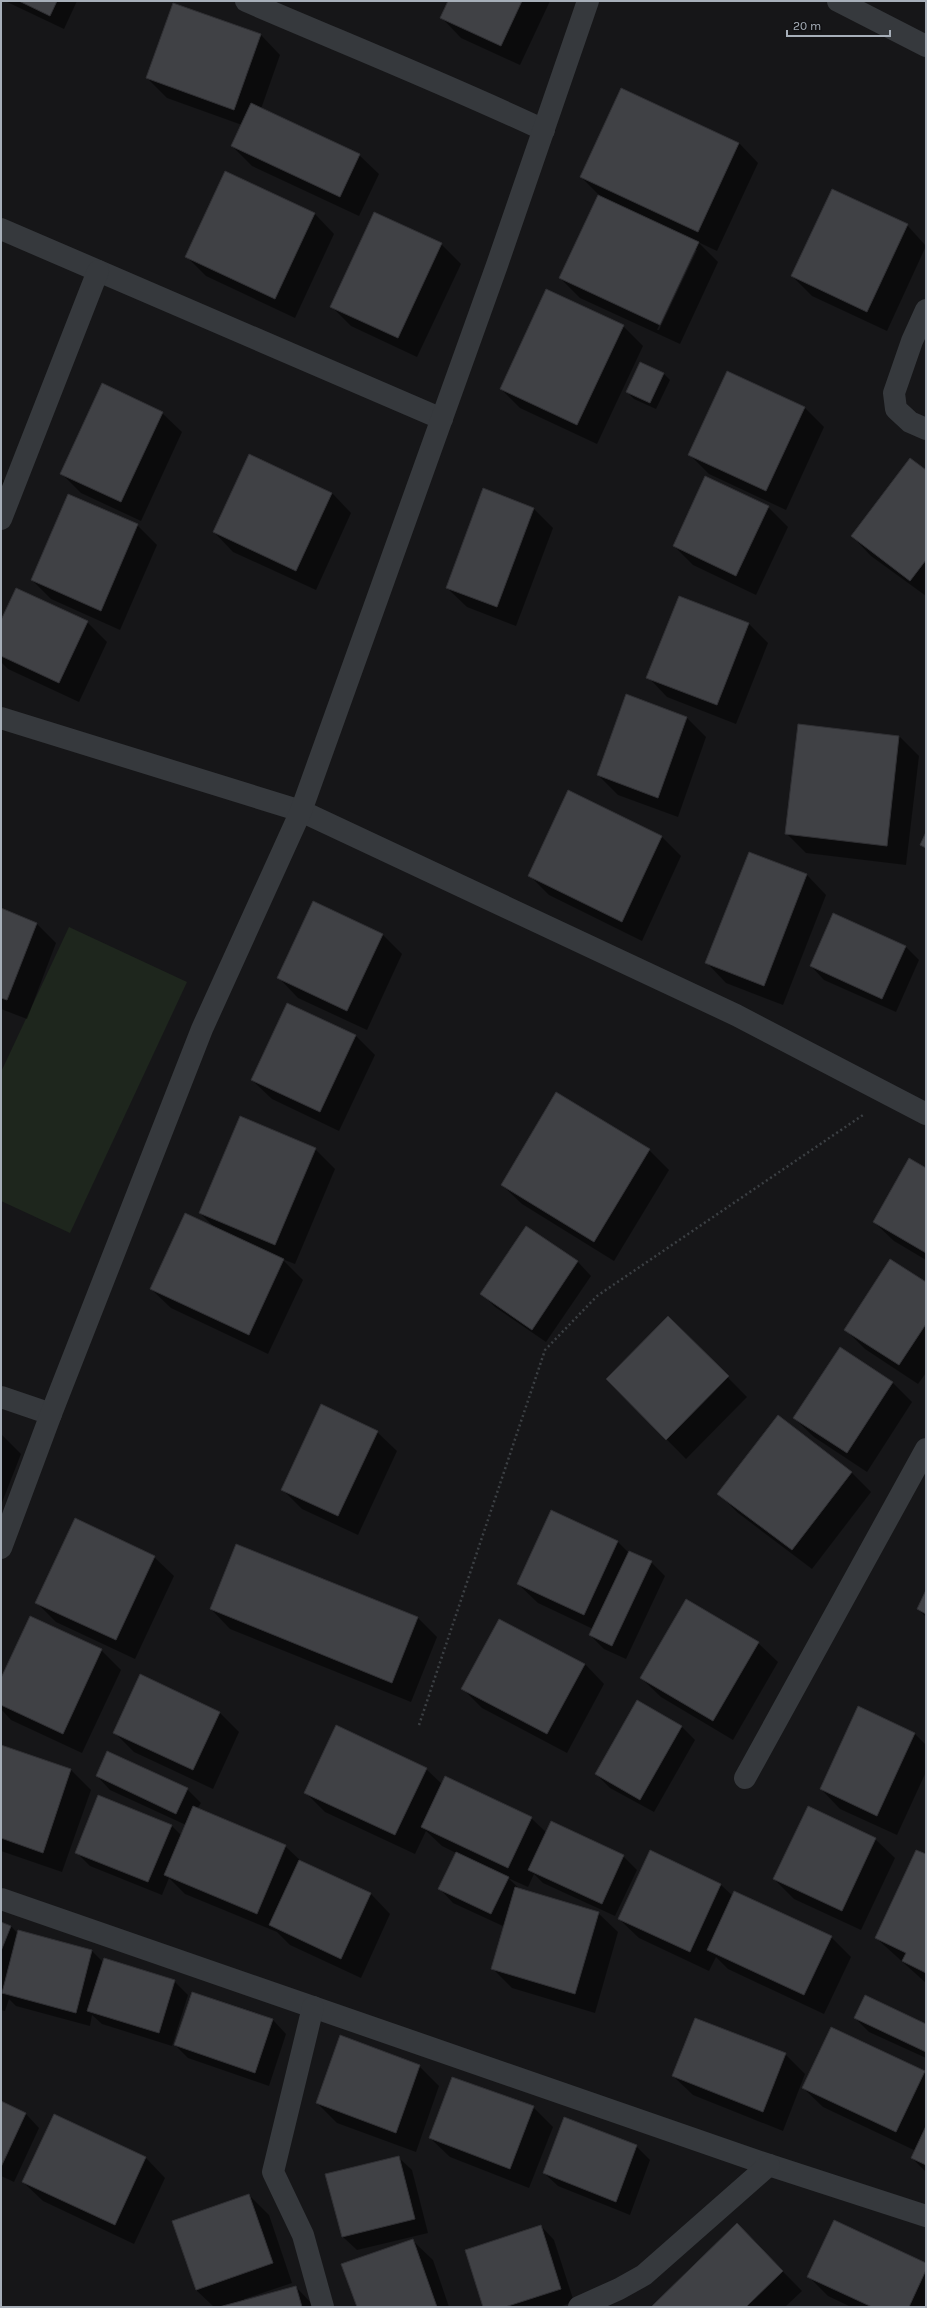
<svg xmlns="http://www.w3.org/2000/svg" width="927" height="2308" font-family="Karla,sans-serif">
	<rect width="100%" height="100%" fill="#161618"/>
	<polygon fill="#1e261d" points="69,927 187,982 70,1233 1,1201 1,1072"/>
	<g fill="#0007" fill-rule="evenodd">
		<polygon points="5,1 77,1 64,29"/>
		<polygon points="450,1 550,1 520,65 461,38 442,18"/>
		<polygon points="174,4 261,35 280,55 261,109 359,155 379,174 359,216 252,166 232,146 242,125 167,98 147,78"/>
		<path d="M739 143 758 163 717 251 698 242 718 262 680 344 580 298 560 278 599 195 581 177ZM694 250H697L659 330H657Z"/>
		<polygon points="226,173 315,214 334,234 295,318 206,276 187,257"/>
		<polygon points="907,225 926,246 887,331 812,296 792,276"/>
		<polygon points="441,244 461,264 417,357 351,326 331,306"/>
		<polygon points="623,326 643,346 597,444 520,408 501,389"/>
		<polygon points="663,373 670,380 656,409 634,399 627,392"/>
		<polygon points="805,408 824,427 786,510 709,474 689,454"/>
		<polygon points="162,413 182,432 141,521 81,493 61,473"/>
		<polygon points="926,471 926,596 871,556 852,536"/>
		<polygon points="1,478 11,488 1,514"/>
		<polygon points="332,493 351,513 316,590 233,552 214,532"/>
		<polygon points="768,507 788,527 756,595 693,565 674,546"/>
		<polygon points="533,508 553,528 516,626 467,607 447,588"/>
		<polygon points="137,525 157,545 120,630 51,599 32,580"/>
		<polygon points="87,622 107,642 79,702 8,669 1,662 1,623"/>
		<polygon points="749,624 768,643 736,724 667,697 648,677"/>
		<polygon points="686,717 706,737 678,817 618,795 598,775"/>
		<polygon points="899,736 919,756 906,865 806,853 786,833"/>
		<polygon points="662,837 681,856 642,941 549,895 529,875"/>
		<polygon points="749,853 807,875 826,895 783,1005 726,983 707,963"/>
		<polygon points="314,902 383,935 402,954 367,1030 298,998 279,978"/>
		<polygon points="1,910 37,924 56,943 27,1019 1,1009"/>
		<polygon points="834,914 906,947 919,960 896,1012 824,980 811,966"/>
		<polygon points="355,1035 375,1055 339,1131 272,1099 252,1080"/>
		<polygon points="315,1149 335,1169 295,1264 282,1259 303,1280 268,1354 171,1308 151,1289 216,1229 200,1213"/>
		<polygon points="649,1150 669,1170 614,1261 522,1204 502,1185"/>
		<polygon points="926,1169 926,1260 894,1241 874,1222"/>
		<polygon points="526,1228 578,1262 591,1276 546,1342 495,1307 482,1294"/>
		<polygon points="926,1283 926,1373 918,1384 865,1349 845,1329"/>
		<polygon points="668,1317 747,1397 686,1459 607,1379"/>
		<polygon points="840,1348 893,1383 912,1402 867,1472 814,1437 794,1418"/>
		<polygon points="377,1432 397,1451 358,1535 302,1509 283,1490"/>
		<polygon points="1,1434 21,1454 1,1505"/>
		<polygon points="851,1472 871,1492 812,1569 738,1513 719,1494"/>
		<polygon points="552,1511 618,1542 629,1553 651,1562 665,1576 626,1659 604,1649 590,1635 593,1629 538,1603 518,1584"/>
		<polygon points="154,1557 174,1576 135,1659 56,1622 37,1603"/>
		<polygon points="926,1593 926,1617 918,1609"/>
		<polygon points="211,1609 418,1618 437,1637 411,1702 230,1629"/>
		<polygon points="758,1643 778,1662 733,1740 661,1697 641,1678"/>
		<polygon points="101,1650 121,1670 82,1753 11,1720 1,1709 1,1680"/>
		<polygon points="585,1664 604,1684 567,1753 482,1708 462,1688"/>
		<polygon points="638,1702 682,1727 695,1740 654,1812 610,1788 596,1774"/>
		<polygon points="859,1708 915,1734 926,1745 926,1772 897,1835 840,1809 821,1789"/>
		<polygon points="220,1713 239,1732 213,1789 134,1752 114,1732"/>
		<polygon points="1,1746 71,1770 91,1790 62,1872 1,1851"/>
		<polygon points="426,1769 442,1784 531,1818 547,1833 623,1856 637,1870 615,1916 543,1883 534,1874 528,1887 508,1878 521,1890 598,1913 618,1932 595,2013 512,1988 493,1969 505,1927 453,1903 440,1889 456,1853 442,1846 426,1831 415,1854 325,1812 306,1793"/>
		<polygon points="97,1776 187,1789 201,1803 197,1809 285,1846 302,1862 371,1894 390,1914 361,1978 290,1945 277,1932 185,1894 169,1878 162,1895 90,1866 76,1852 171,1825 182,1836 186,1825 110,1790"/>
		<polygon points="875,1839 895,1858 861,1930 794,1899 774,1879"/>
		<polygon points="650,1852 721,1885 733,1896 831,1937 851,1957 824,2014 728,1969 716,1957 709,1971 639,1938 619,1919"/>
		<polygon points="926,1855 926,1983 876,1938"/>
		<polygon points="1,1923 11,1926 18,1934 19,1931 92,1951 103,1962 174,1981 188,1995 172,2046 102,2024 92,2015 90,2026 16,2006 9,1999 5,2011 1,2010"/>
		<polygon points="192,1993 273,2020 286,2034 269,2086 188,2058 175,2045"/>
		<polygon points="855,2018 926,2025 926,2058 869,2032"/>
		<polygon points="785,2054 805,2074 783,2131 693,2095 673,2076"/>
		<polygon points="419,2066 439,2086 416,2152 337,2123 317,2103"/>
		<polygon points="924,2072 926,2073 926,2172 912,2158 916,2151 823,2107 803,2088"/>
		<polygon points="1,2103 26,2114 39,2128 14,2182 1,2176"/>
		<polygon points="533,2107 553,2127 529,2188 450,2157 430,2138"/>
		<polygon points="54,2115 146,2158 165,2178 134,2244 43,2201 23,2182"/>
		<polygon points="636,2146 650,2160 630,2215 558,2186 544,2173"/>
		<polygon points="398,2157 412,2170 428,2233 357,2250 343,2237"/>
		<polygon points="249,2195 269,2215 292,2283 244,2299 244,2301 296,2287 315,2307 214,2307 196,2290"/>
		<polygon points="541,2226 554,2240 574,2302 559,2307 485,2307"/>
		<polygon points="413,2241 433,2260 449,2307 358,2307"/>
		<polygon points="756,2244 802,2291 785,2307 652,2307"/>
		<polygon points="926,2264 926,2307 851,2307 828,2296 809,2277"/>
	</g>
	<g fill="#404145" stroke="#303034">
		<polygon points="19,1 57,1 50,16"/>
		<polygon points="448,1 522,1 501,46 440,18"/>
		<polygon points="173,3 261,34 234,110 146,78"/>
		<polygon points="621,88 739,143 698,232 580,177"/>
		<polygon points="251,103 360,154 340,197 231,146"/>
		<polygon points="225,171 315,213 275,299 185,257"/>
		<polygon points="832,189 908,224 867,312 791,276"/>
		<polygon points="598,195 699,242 660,325 559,278"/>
		<polygon points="374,212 442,243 398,338 330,307"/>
		<polygon points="546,289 624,325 577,425 500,389"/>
		<polygon points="640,362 664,373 650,403 626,392"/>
		<polygon points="727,371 805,407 766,491 688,455"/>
		<polygon points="102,383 163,412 121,502 60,474"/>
		<polygon points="249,454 332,493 296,571 213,532"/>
		<polygon points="910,458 926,470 926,560 910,581 851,536"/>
		<polygon points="705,476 769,506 736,576 673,546"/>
		<polygon points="483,488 534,508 497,607 446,588"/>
		<polygon points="68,494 138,524 101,611 31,580"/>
		<polygon points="16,588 88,621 59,683 1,656 1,620"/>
		<polygon points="679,596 749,623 717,705 646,678"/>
		<polygon points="626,694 687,717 658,798 597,775"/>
		<polygon points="798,724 899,736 887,846 785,834"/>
		<polygon points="568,790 662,836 622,922 528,876"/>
		<polygon points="926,832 926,848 920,845"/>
		<polygon points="749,852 807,874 764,986 705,963"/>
		<polygon points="313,901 383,934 347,1011 277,978"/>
		<polygon points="1,908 37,923 7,1000 1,998"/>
		<polygon points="833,913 906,946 882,999 810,966"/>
		<polygon points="287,1003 356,1035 320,1112 251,1080"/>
		<polygon points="556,1092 650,1149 594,1242 501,1185"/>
		<polygon points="240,1116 316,1148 275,1245 199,1213"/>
		<polygon points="909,1158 926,1168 926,1253 873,1222"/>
		<polygon points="185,1213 284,1259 249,1335 150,1289"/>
		<polygon points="526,1226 578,1261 532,1330 480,1294"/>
		<polygon points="890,1259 926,1282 926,1324 899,1365 844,1330"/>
		<polygon points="668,1316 729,1376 666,1440 606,1379"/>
		<polygon points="840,1347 893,1382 847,1453 793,1418"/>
		<polygon points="321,1404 378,1431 338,1516 281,1490"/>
		<polygon points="778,1415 852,1472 792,1550 717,1494"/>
		<polygon points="551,1510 618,1541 584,1615 517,1584"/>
		<polygon points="75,1518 155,1556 116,1640 35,1603"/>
		<polygon points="236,1544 418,1617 392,1683 210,1609"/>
		<polygon points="629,1551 652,1561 612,1646 589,1635"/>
		<polygon points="926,1590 926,1614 917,1609"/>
		<polygon points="686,1599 759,1642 713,1721 640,1678"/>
		<polygon points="30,1616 102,1649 63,1734 1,1705 1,1678"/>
		<polygon points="499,1619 585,1664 547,1734 461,1689"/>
		<polygon points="140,1674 220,1712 193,1770 113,1733"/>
		<polygon points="637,1700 682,1726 640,1800 595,1774"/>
		<polygon points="858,1706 915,1733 877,1816 820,1789"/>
		<polygon points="336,1725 427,1768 395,1835 304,1793"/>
		<polygon points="1,1745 71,1769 43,1853 1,1838"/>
		<polygon points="107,1751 188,1788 176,1814 96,1776"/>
		<polygon points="445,1776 532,1817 508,1868 421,1827"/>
		<polygon points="98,1795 172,1825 148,1882 75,1853"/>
		<polygon points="193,1806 286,1845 257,1914 164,1875"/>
		<polygon points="808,1806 876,1838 842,1911 773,1879"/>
		<polygon points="551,1821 624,1855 602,1904 528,1870"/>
		<polygon points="650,1850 721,1884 690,1952 618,1919"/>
		<polygon points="916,1850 926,1854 926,1973 902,1961 906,1953 875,1938"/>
		<polygon points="456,1852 509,1877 491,1914 438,1889"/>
		<polygon points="299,1860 371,1893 341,1959 269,1925"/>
		<polygon points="515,1887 599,1912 575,1994 491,1969"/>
		<polygon points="734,1891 832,1936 804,1995 707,1950"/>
		<polygon points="1,1922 11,1926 1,1951"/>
		<polygon points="18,1930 92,1950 76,2013 2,1993"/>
		<polygon points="104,1958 175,1980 159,2033 87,2011"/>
		<polygon points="192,1992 273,2019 255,2073 174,2045"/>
		<polygon points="865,1995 926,2024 926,2052 854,2018"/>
		<polygon points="695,2018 786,2053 763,2112 672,2076"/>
		<polygon points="831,2027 925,2071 896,2132 802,2088"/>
		<polygon points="340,2035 420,2065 396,2133 316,2103"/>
		<polygon points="452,2077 534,2106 510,2169 429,2138"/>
		<polygon points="1,2101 26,2113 1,2167"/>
		<polygon points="54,2114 146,2157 115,2225 22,2182"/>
		<polygon points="564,2117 637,2145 616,2202 543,2173"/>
		<polygon points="926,2126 926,2165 911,2158"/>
		<polygon points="399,2156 415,2219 342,2237 325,2174"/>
		<polygon points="249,2194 273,2263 196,2290 172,2221"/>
		<polygon points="834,2220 926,2263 926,2270 909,2307 872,2307 807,2277"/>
		<polygon points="737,2223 783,2271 746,2307 651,2307"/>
		<polygon points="541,2225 561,2289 505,2307 483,2307 465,2250"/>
		<polygon points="413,2239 437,2307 357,2307 341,2264"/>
		<polygon points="296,2286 302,2307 219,2307"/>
	</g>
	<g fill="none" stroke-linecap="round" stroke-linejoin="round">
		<polyline stroke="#3c4044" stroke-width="2.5" stroke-dasharray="2 3" stroke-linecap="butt" points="419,1725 545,1350 597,1296 863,1115"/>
		<g stroke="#36393d" stroke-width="22">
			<path d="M246 1C346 44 446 84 544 130"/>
			<polyline points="838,1 926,46"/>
			<polyline points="1,229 442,419"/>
			<polyline points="926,310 912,341 894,393 896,409 910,422 926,429"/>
			<polyline points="1,519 98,271"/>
			<polyline points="1,718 301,811 736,1015 926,1114"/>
			<polyline points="1,1397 51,1414"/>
			<polyline points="1,1548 51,1414 202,1029 301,811 497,265 588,1"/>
			<polyline points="745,1778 926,1449"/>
			<polyline points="1,1899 769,2165 926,2216"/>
			<polyline points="313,2007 273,2172 303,2235 323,2307"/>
			<polyline points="579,2307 619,2289 644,2275 769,2165"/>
		</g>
	</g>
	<rect width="927" height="2308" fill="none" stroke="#a7afb9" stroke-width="4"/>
	<path d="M787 30v6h103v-6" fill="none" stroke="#a7afb9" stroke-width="2"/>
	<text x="793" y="30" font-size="12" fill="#a7afb9" stroke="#111113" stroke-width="3" paint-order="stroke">20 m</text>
</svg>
